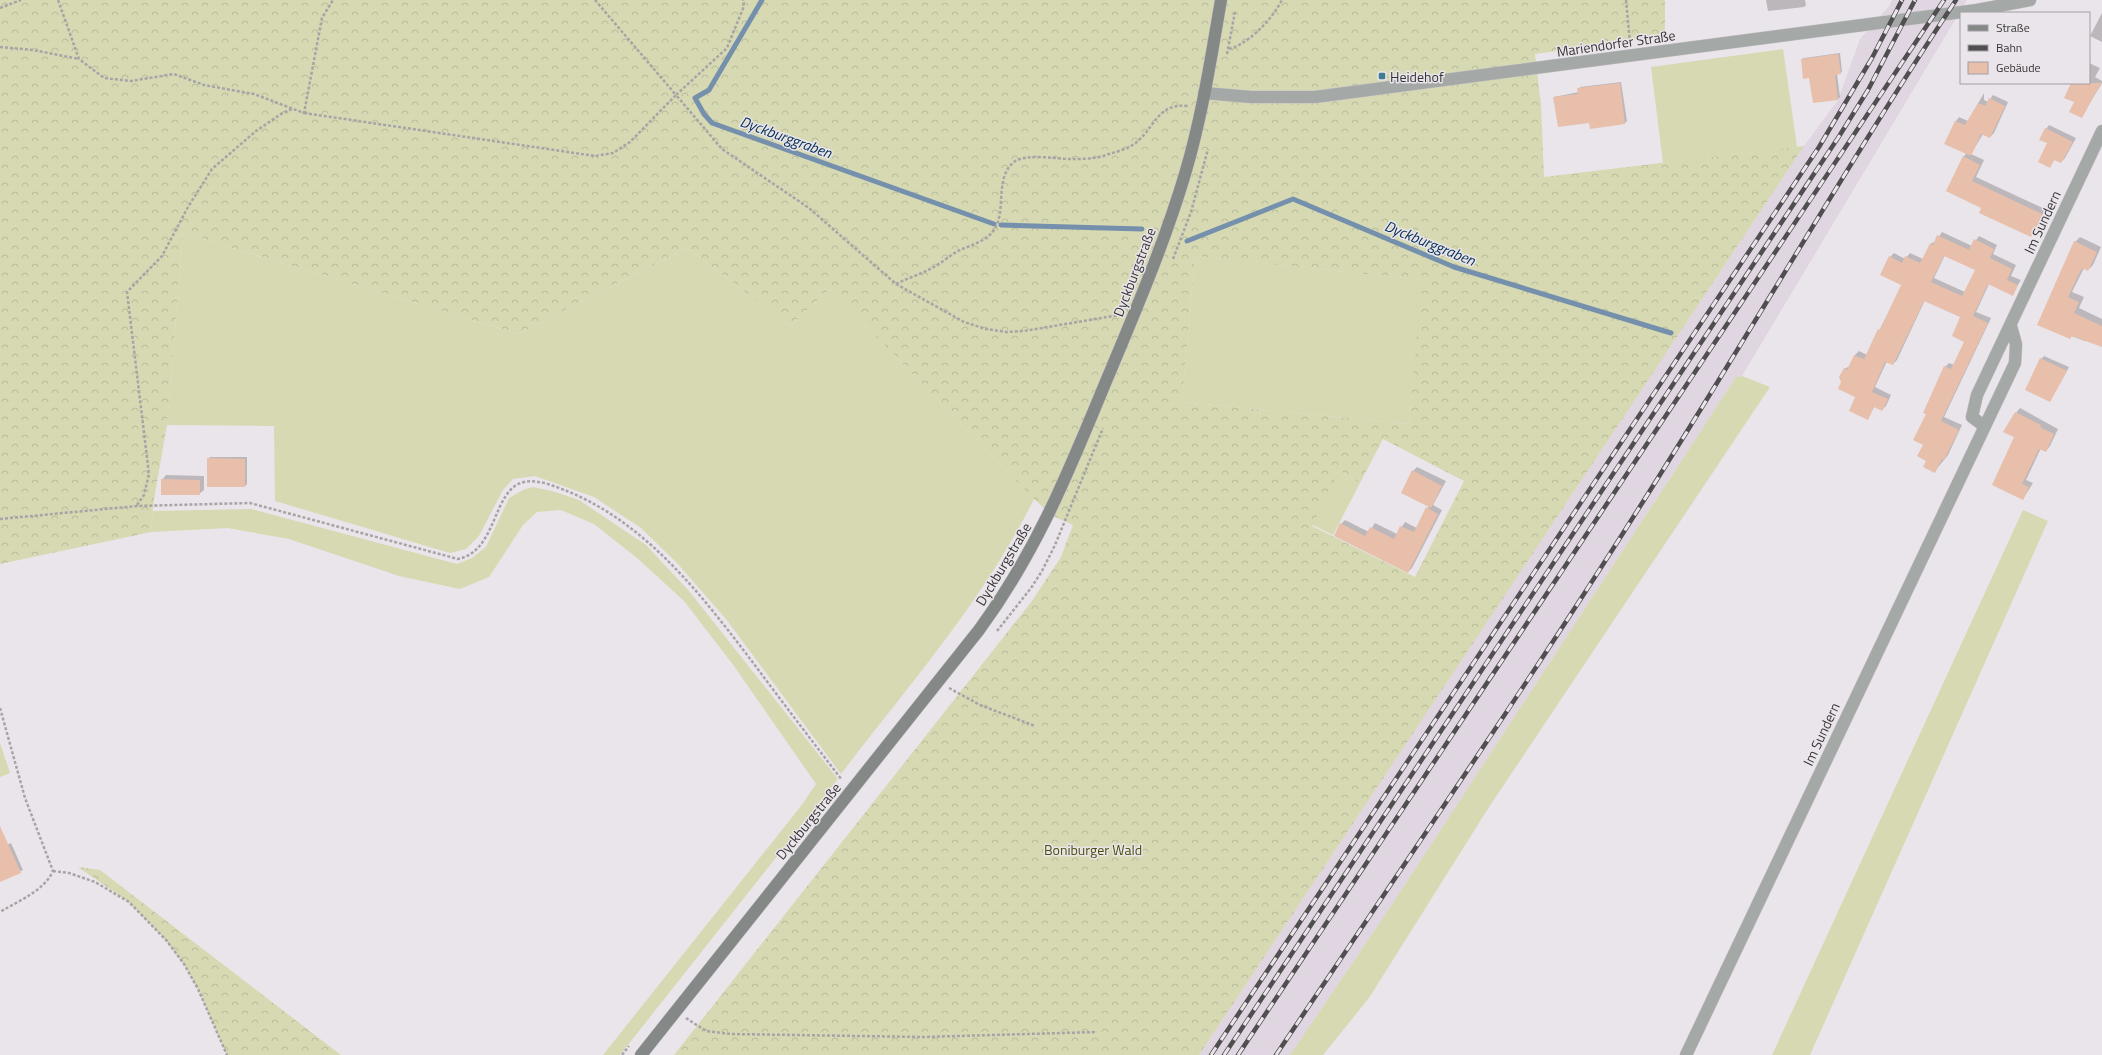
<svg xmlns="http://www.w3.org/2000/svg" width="2102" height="1055" viewBox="0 0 2102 1055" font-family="'Titillium Web',sans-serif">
<defs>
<pattern id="forest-crowns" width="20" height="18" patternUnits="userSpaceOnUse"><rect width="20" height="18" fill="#d6d9b2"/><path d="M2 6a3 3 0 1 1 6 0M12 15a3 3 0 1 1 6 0" fill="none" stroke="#b8bb9a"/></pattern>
</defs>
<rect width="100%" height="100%" fill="#eae5ea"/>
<!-- built -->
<path fill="#e0d6e1" d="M1892 0H1967L1742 376 1736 377 1389 909 1290 1055H1199L1804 146 1838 100 1860 39 1889 6Z"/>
<!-- grass -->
<path fill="#d6d9b2" d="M1783 49 1797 147 1663 163 1651 67Z
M183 233 518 334 687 248 790 326 830 289 1034 499C984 600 909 685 841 774L726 619 677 563 641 528 594 497 535 476 513 479 503 490 479 536 466 549 450 553 275 501 274 426 167 425Z
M1195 256 1423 280 1409 424 1182 402Z
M1742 376 1770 387 1489 807 1369 998 1323 1055H1290L1389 909 1736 377Z
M1337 470 1360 483 1333 535 1311 524Z
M533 487 552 491 579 500 646 545 689 591 838 779 620 1055H603L801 806 816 784 734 666 684 601 637 558 594 524 561 510 537 512 523 525 489 577 460 589 399 576 289 539 228 528 151 532 153 511 251 509 457 564 472 558 486 547 509 498 523 490Z
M2023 510 2048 521 1810 1055H1772Z
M0 743 10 773 0 777Z"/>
<!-- forest -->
<path fill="url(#forest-crowns)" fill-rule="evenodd" d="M0 0H1665V36L1535 54 1541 105 1544 177 1804 146 1199 1055H674L1032 601 1061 557 1073 525 1053 516 1034 499 830 289 790 326 687 248 518 334 183 233 167 425 154 499 151 532 0 564ZM1195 256 1422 280 1409 424 1182 402ZM1383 439 1464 481 1415 577 1312 526 1339 471 1360 483Z
M78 867 100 870 341 1055H227L198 989 184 964 166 940 129 902Z"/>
<!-- shadow -->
<path fill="#0003" fill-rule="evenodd" d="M1766 0H1805L1806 5 1804 7 1768 11Z
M2102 13V42L2090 36Z
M1840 53 1842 72 1837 74 1840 97 1838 99 1814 102 1810 77 1802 59 1804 58Z
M2089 63 2100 68 2095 77 2102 81V83L2082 116 2075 102 2072 83H2089Z
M1621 82 1627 121 1625 123 1590 122 1554 97 1579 92 1580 87Z
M1984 93V100L1988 102 1993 95 2008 102 1994 133 1990 137 1983 134 1971 154 1984 160 1976 177 2045 209 2035 231 2031 235 1983 208 1947 191 1963 157 1967 153 1946 143 1956 121 1959 117 1968 121Z
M2049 125 2076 138 2065 158 2061 162 2055 159 2050 166 2046 129Z
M1942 232 1972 246 1979 236 1997 245 1993 254 2016 265 2011 276 2021 280 2012 294 1989 284 1976 312 1991 318 1944 417 1962 425 1948 455 1935 471 1928 460 1924 444 1927 414 1945 367 1949 363 1954 365 1966 342 1962 317 1925 300 1897 360 1893 364 1887 361 1875 387 1891 395 1886 406 1882 410 1875 406 1867 418 1857 396 1842 382 1844 369 1850 366 1855 355 1859 351 1867 355 1902 285 1890 257 1894 253 1905 259 1910 253 1923 259 1930 244 1936 241ZM1945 255 1976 270 1965 292 1934 278Z
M2080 237 2101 247 2093 265 2088 270 2084 268 2072 292 2084 297 2079 308 2102 319V339H2087L2085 341 2038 324 2075 242Z
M2044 356 2069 367 2050 401 2041 359Z
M2020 408 2058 429 2050 446 2046 451 2041 448 2026 480 2033 483 2023 499 2015 436 2016 413Z
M210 457H247V484L245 486 208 459Z
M1417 467 1446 481 1433 505 1442 510 1412 568 1408 572 1341 524 1345 520 1369 532 1375 523 1397 534 1405 522 1417 528 1429 506 1413 471Z
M166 475 204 476V490L199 494 162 480Z
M11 843 23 870 0 881V848Z"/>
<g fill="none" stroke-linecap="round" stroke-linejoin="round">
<!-- stream -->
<path stroke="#7590ad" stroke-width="5" d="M762 0 709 90 695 98 704 114 712 123 994 224
M1001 225 1142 229
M1187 241 1293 199 1454 267 1671 333"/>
</g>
<!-- building -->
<path fill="#e7bfab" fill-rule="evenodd" d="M1838 54 1841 74 1835 75 1838 100 1813 103 1809 78 1803 79 1801 59Z
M1620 83 1625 124 1590 129 1589 123 1558 127 1553 97 1578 94 1577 88Z
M2071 83H2101L2082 118 2069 112 2074 102 2064 98Z
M1989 98 2005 106 1990 138 1981 134 1971 156 1944 144 1955 121 1965 125 1978 103 1985 106Z
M2045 128 2073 142 2061 163 2054 160 2050 168 2038 162 2047 143 2039 140Z
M1963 156 1980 165 1972 181 2042 214 2031 237 1979 213 1981 208 1946 191Z
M1937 235 1969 250 1974 239 1994 249 1990 258 2012 269 2007 280 2018 285 2013 296 1988 284 1973 316 1988 323 1941 421 1959 430 1944 460 1942 459 1935 473 1923 467 1926 461 1917 456 1923 445 1913 440 1926 414 1923 413 1944 366 1951 369 1964 342 1952 336 1960 317 1924 301 1893 365 1885 362 1872 392 1888 399 1882 411 1874 407 1868 420 1849 411 1855 397 1838 389 1841 382 1839 377 1844 368 1847 370 1854 355 1864 359 1878 329 1880 330 1901 285 1880 275 1889 256 1902 263 1905 256 1920 263 1930 244 1933 245ZM1944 256 1975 270 1962 296 1931 282Z
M2074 241 2097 252 2088 271 2082 268 2068 297 2079 302 2074 313 2102 326V347L2072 336 2070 339 2037 325Z
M2040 358 2067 371 2050 402 2025 390Z
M2015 412 2041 425 2040 427 2054 434 2046 452 2039 449 2022 484 2029 487 2023 500 1992 485 2014 437 2003 432Z
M207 458 245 459V487H207Z
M1412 470 1442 486 1431 508 1401 493Z
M161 479 200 480V495H161Z
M1426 507 1438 514 1408 573 1334 536 1340 523 1365 536 1370 527 1394 539 1400 526 1414 532Z
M0 826 21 873 0 882Z"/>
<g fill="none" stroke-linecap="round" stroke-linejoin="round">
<defs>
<path id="street" d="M1204 93 1251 97H1315L1977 10 2030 0
M1984 426 1972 417 1977 395 2102 131
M1686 1055 2015 363 2016 344 2011 326"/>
<path id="secondary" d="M641 1055 979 630C1036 552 1066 478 1102 391 1132 319 1163 248 1185 174 1202 117 1211 58 1221 0"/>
</defs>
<!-- street casing -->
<use href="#street" stroke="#c6c2c6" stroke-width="13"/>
<!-- secondary casing -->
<use href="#secondary" stroke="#c6c2c6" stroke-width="13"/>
<!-- path -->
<path stroke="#a7a4a7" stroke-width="2.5" stroke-dasharray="3 2" stroke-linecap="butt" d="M58 0 79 59 104 78 131 81 174 74 204 85 254 94 304 113 322 18 333 0
M595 0 676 95 727 48 744 6 743 0
M1626 0 1630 43
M0 8 21 0
M0 47 33 50 79 59
M1229 49C1250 43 1272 19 1282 0
M1227 54 1235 12
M304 113 595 156 613 153 630 142 676 95 722 149 809 208 896 284 964 322 986 329 1006 332 1024 331 1119 315
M1173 259 1191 212 1208 149
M896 284C908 278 921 274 932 268 942 263 950 255 960 250 971 245 987 241 994 230 1007 211 994 178 1014 162 1025 153 1056 159 1070 159 1083 159 1097 159 1109 154 1119 151 1131 148 1139 140 1156 124 1159 103 1188 106
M137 505 144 495 149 474 127 292 162 256 188 207 212 169 256 131 281 114 292 109
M0 519 137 506 250 503 458 559C498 551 492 489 524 482 538 479 554 486 567 491 648 524 703 597 754 664 783 703 812 741 842 780
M997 631 1031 588 1042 571 1055 545 1103 428
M949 688 980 705 1035 726
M0 708 25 798 53 871C44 891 18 901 0 912
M53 871 69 873 95 882 129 902 166 940 184 964 198 989 227 1055
M686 1018 706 1031 731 1034 923 1037 1097 1032
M622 1055 629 1046"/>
<!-- street -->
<use href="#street" stroke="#a4a8a7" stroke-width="12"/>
<!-- secondary -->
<use href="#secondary" stroke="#848988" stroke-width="12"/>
<defs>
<path id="rail" d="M1211 1055 1819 147 1872 58 1902 0
M1224 1055 1838 138 1868 90 1915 0
M1238 1055 1944 0
M1276 1055C1398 873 1522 693 1639 508 1746 340 1846 166 1956 0"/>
</defs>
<!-- rail casing -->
<use href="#rail" stroke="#504e50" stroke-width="4.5"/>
<!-- rail -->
<use href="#rail" stroke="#eae5ea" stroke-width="3" stroke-dasharray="9" stroke-linecap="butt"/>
</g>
<!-- markers -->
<rect fill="#3e7c91" stroke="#eae5ea" stroke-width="1.5" x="1378" y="72" width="8" height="8" rx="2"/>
<g text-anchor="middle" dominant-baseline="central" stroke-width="3" stroke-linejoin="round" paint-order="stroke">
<!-- street labels -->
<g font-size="14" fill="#363436" stroke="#eae5ea">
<text transform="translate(1616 43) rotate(-8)">Mariendorfer Straße</text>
<text transform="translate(2042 222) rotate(-65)">Im Sundern</text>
<text transform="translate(1134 272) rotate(-69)">Dyckburgstraße</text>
<text transform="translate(1003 564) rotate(-59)">Dyckburgstraße</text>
<text transform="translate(1821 734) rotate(-65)">Im Sundern</text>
<text transform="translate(808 821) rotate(-51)">Dyckburgstraße</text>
</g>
<!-- poi labels -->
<g font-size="14" fill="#363436" stroke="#eae5ea" text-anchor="start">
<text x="1390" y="76">Heidehof</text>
</g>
<!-- park labels -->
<g font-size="14" fill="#4d4f0d" stroke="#eae5ea">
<text x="1093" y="849">Boniburger Wald</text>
</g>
<!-- water labels -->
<g font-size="15" font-style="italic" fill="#022e55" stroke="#eae5ea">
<text transform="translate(786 137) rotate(20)">Dyckburggraben</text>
<text transform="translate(1430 243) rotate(22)">Dyckburggraben</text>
</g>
</g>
<!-- legend -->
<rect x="1960" y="12" width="130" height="72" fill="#eae5ea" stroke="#a29ea2"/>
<rect x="1968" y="25" width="20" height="6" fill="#848988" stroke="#a29ea2"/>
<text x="1996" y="32" font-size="12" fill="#363436">Straße</text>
<rect x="1968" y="45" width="20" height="6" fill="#504e50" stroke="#a29ea2"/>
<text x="1996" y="52" font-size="12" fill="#363436">Bahn</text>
<rect x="1968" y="62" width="20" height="12" fill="#e7bfab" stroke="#a29ea2"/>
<text x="1996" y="72" font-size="12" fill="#363436">Gebäude</text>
</svg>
